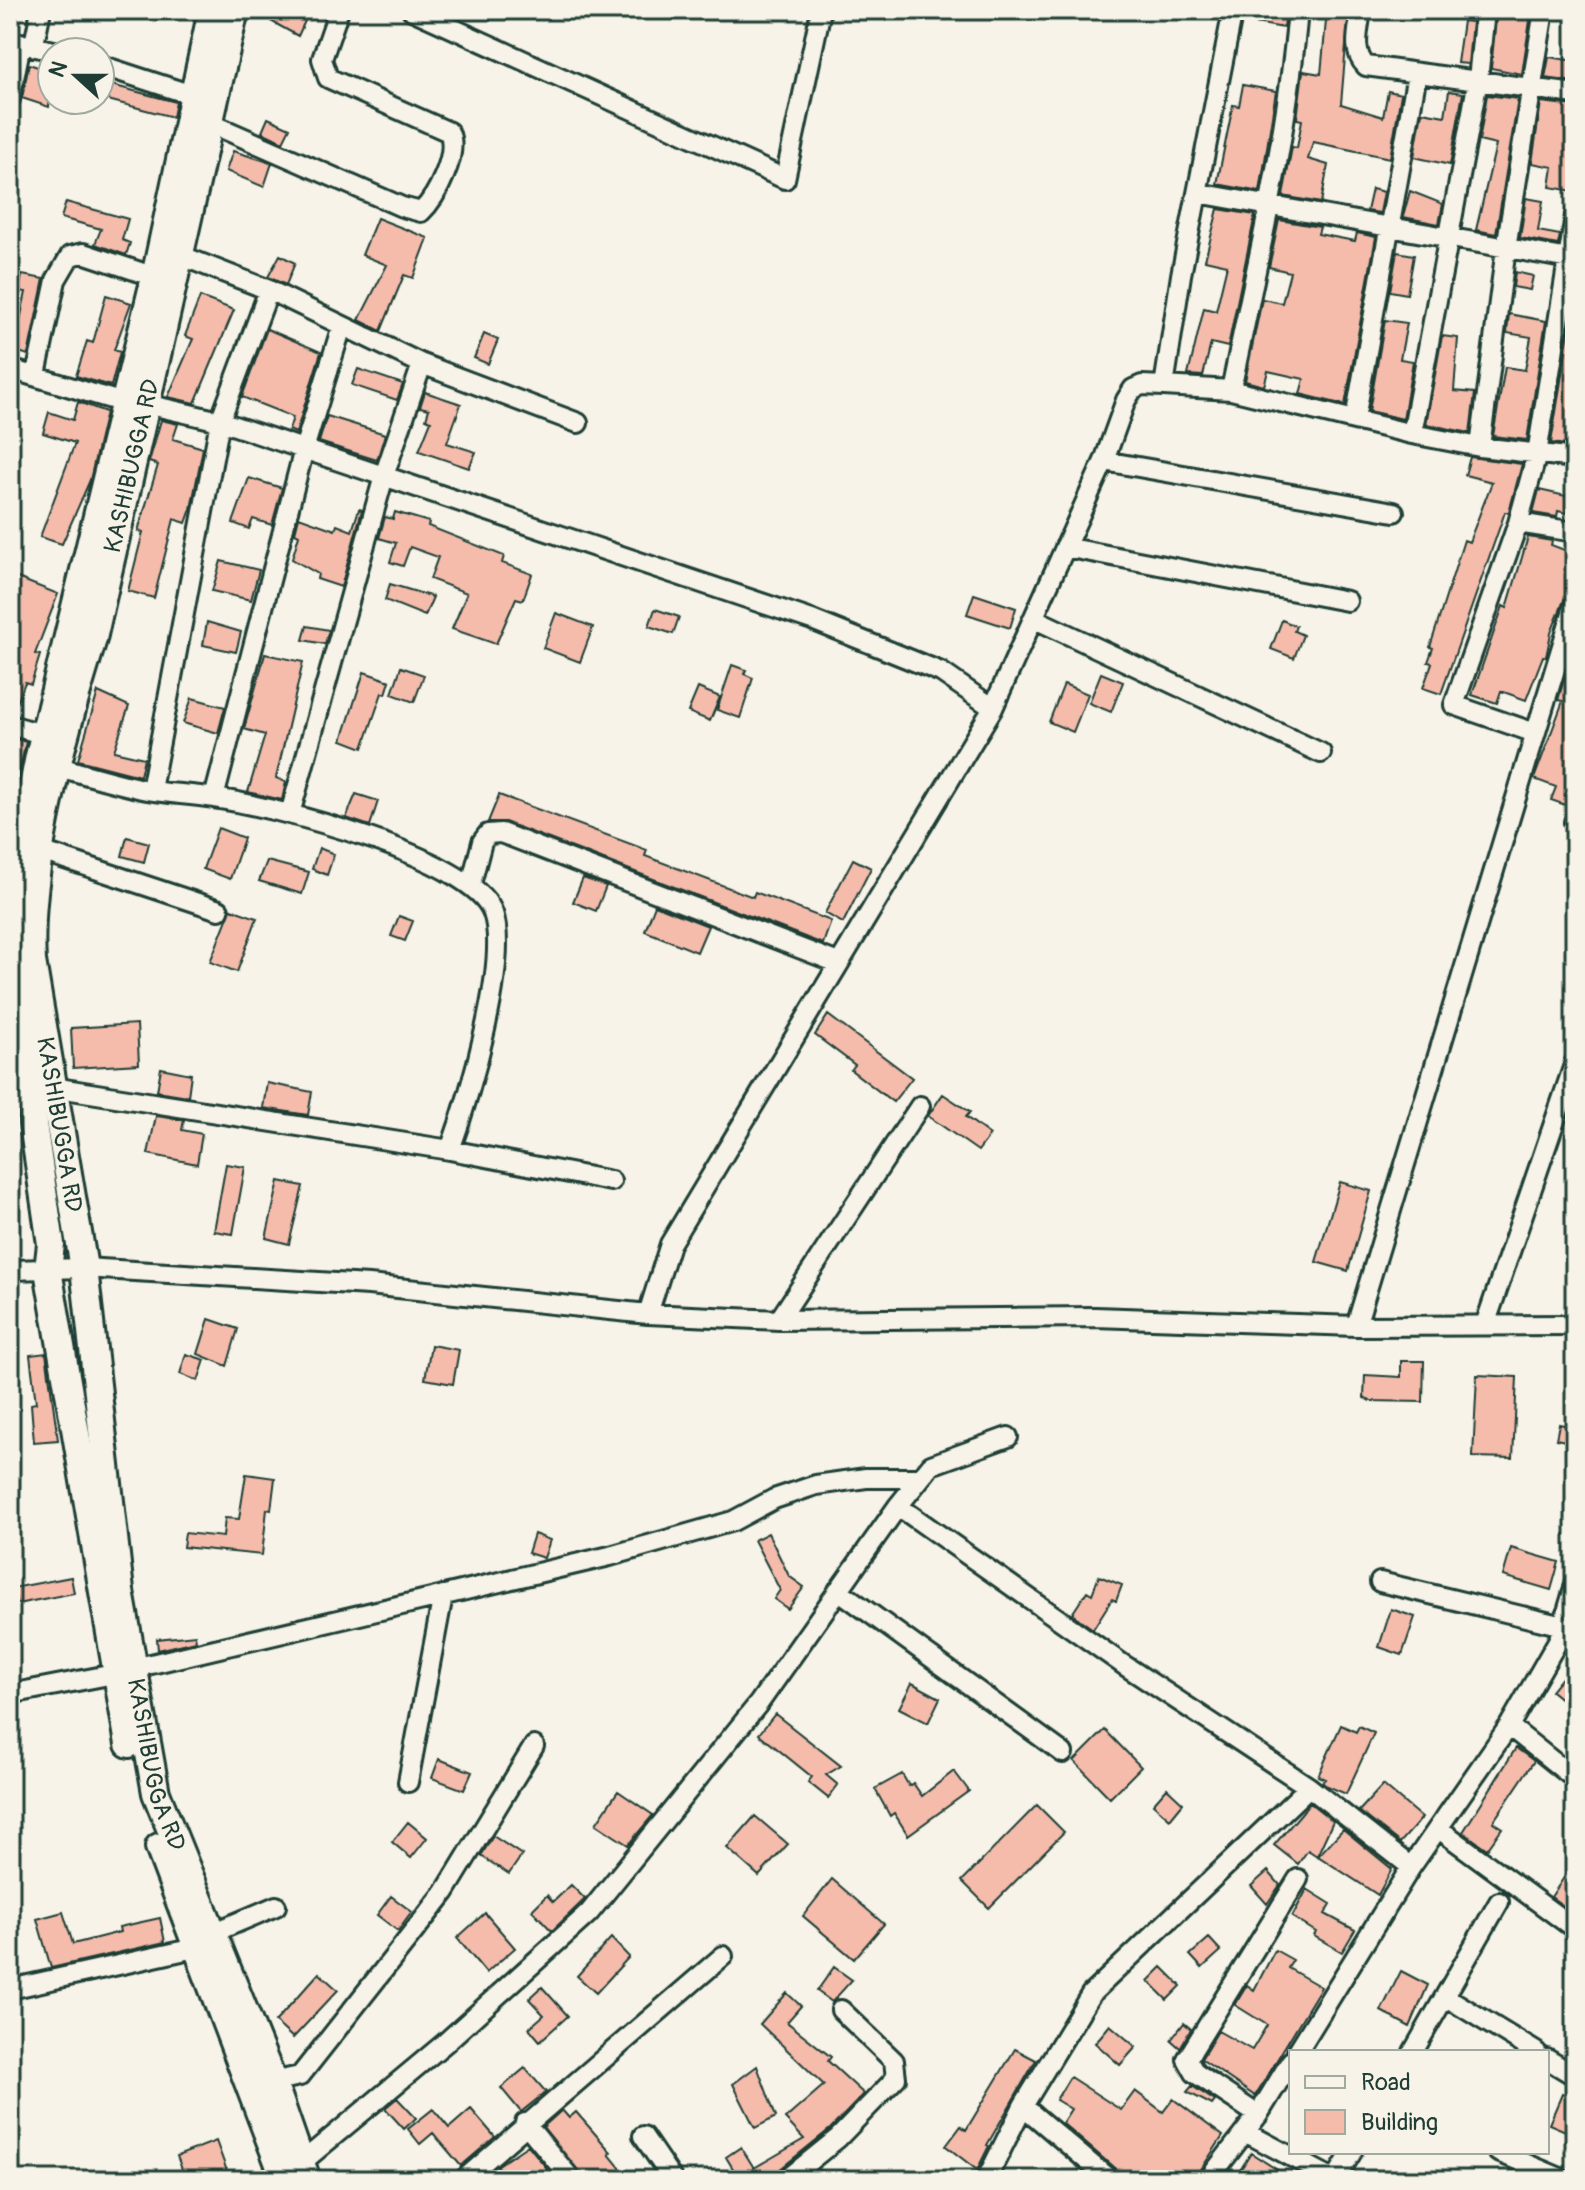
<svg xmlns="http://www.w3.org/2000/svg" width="1585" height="2190" viewBox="0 0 1585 2190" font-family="Pangolin,sans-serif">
<rect width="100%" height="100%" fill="#f7f3e8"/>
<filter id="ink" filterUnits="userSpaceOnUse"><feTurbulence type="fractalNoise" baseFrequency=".0125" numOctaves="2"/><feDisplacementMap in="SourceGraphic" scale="16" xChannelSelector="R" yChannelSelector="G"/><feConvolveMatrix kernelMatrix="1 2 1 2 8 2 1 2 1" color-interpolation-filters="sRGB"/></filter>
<g filter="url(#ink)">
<!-- building -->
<path fill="#f5bcac" stroke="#1f3d34" stroke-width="2" d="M251 10H284L305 21 298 36Z
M1245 10H1286L1284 28 1243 21Z
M1327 10H1349L1341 104 1383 117 1388 91 1401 94 1390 158 1313 142 1308 159 1328 165 1321 203 1283 196 1292 147 1297 148 1302 120 1297 119 1303 71 1321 74Z
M1497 10 1531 14 1522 74 1491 68Z
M1463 21 1472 22 1468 64 1457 63Z
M1549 57 1575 61V82L1545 78Z
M29 64 52 72 49 107 22 98Z
M100 82 176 102 173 117 100 98Z
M1243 85 1276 91 1260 192 1217 184 1233 105 1239 106Z
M1449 91 1463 93 1450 165 1414 157 1422 112 1445 116Z
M1487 95 1518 99 1496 234 1476 230 1496 145 1479 141Z
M1541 102 1575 106 1573 191 1550 187 1553 167 1532 163Z
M268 118 290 128 283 142 262 132Z
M233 151 272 163 264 187 226 171Z
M1372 189 1384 192 1380 213 1367 211Z
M1410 191 1443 204 1439 224 1403 217Z
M1526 198 1543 201 1538 231 1560 235 1558 245 1520 238Z
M66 202 128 219 122 240 130 243 126 255 95 244 101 229 61 218Z
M1218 209 1255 215 1228 347 1211 343 1203 376 1188 375 1204 308 1216 311 1227 265 1205 260Z
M377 218 428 238 413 278 404 275 381 331 359 320 387 265 362 255Z
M1279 220 1320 227 1318 234 1355 241 1357 233 1376 237 1345 405 1300 394 1304 379 1268 371 1264 386 1245 381 1262 299 1282 303 1290 272 1269 267Z
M1397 252 1414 255 1407 294 1390 291Z
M280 255 295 263 286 285 268 277Z
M1515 272 1533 276 1530 290 1513 287Z
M22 275 44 279 28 355 10 349V327L18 330 26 292 19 291Z
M106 295 131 303 114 350 120 352 111 386 76 376 87 341 93 343Z
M200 297 234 310 195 403 168 397 193 339 185 336Z
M1509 314 1546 321 1527 440 1493 436 1505 367 1525 370 1531 337 1507 333Z
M1385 320 1407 323 1400 359 1413 361 1403 419 1369 411Z
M1570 325 1575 326V446L1551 443Z
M267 329 321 352 296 433 289 430 293 417 242 397Z
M484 334 498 340 488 364 474 358Z
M1442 336 1458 338 1454 391 1475 393 1470 433 1426 424Z
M358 369 403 384 397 400 352 385Z
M425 392 461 404 447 443 476 452 469 468 419 451 431 421 426 419 429 409 420 407Z
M78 402 106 412 90 480 62 544 40 537 75 443 43 433 49 412 73 420Z
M327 416 385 434 377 460 319 442Z
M161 420 178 424 173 439 203 448 191 509 186 523 174 519 154 598 128 591 143 532 138 531 158 465 149 462Z
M1470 457 1522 464 1509 512H1505L1441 694 1423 688 1432 663 1428 662 1433 648 1430 647 1464 540 1469 542 1492 482 1465 475Z
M249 478 282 488 272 525 253 519 249 529 233 523Z
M1539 490 1575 498V515L1558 511 1557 517 1533 513Z
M359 509 362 510 341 587 317 579 318 574 292 559 299 535 295 533 299 517 335 530 337 525 352 531Z
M395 512 429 522 428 526 504 556 502 563 532 574 523 600 516 598 496 644 452 629 467 593 430 579 438 557 410 547 403 566 390 562 396 543 379 538 385 517 393 519Z
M1528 537 1552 541 1551 545 1575 554V572L1551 633 1546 657 1543 656 1526 700 1501 691 1497 703 1472 695 1503 606 1507 608Z
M221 561 259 570 251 600 212 591Z
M10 575 58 594 35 654 40 655 31 684 25 682 13 714 10 713Z
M390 584 433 597 425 616 385 600Z
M974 594 1016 608 1010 628 967 614Z
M655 609 679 617 673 634 649 626Z
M556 613 593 627 580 662 543 648Z
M1282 620 1296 626 1294 631 1303 635 1294 658 1271 649Z
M207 622 241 632 236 652 203 645Z
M307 626 329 630 325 644 303 640Z
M1575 644V798L1571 807 1551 800 1556 787 1534 779 1563 701 1558 700Z
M265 654 303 662 276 778 286 782 282 800 248 792 265 735 244 729Z
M732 665 746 670 744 674 753 678 740 718 717 710Z
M401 667 424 675 414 702 392 694Z
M364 672 390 681 386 694 382 693 363 748 342 740Z
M1101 673 1123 682 1111 712 1089 703Z
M1064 684 1088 694 1073 732 1049 722Z
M698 688 720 697 710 721 688 712Z
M98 692 129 706 114 751 144 758 140 776 78 760Z
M192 698 225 707 218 733 183 723Z
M13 738 26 742 13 797 10 747Z
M356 794 378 801 370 826 346 818Z
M499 795 647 850 645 856 753 897 755 892 831 921 823 944 505 822H488Z
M218 828 244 838 230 879 203 869Z
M127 837 149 843 144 862 122 856Z
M319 848 334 854 327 875 312 869Z
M853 859 871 868 843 923 825 913Z
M267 861 309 872 302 894 259 881Z
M583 878 606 886 596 911 573 902Z
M655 905 708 926 697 952 645 931Z
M231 909 257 918 237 972 210 962Z
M399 916 413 921 405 941 391 936Z
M828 1015 912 1078 893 1102 851 1070 855 1065 815 1035Z
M137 1024 139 1064 73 1068 71 1028Z
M161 1068 191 1074 188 1096 157 1091Z
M267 1083 312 1092 308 1115 263 1108Z
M943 1094 970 1112 966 1117 990 1135 978 1151 928 1116Z
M156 1116 184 1120 182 1130 202 1134 197 1164 148 1154Z
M226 1164 245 1167 233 1234 214 1231Z
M279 1181 303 1186 289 1244 266 1238Z
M1340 1182 1371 1191 1348 1271 1316 1262Z
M209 1319 238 1329 227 1366 198 1354Z
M431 1345 459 1350 453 1384 425 1379Z
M46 1353 58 1440 34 1442 31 1404 36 1403 30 1355Z
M186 1354 205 1360 198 1381 180 1374Z
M1401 1361H1424L1423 1402 1370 1401 1364 1398 1365 1375 1401 1377Z
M1477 1375 1517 1377 1513 1458 1473 1457Z
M1559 1424 1575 1427V1443L1556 1439Z
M246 1474 275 1478 271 1510 267 1509 262 1555 183 1547 185 1533 223 1537 225 1518 239 1519Z
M768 1533 789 1576 804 1587 788 1609 774 1599 780 1590 754 1540Z
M534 1534 550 1540 544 1558 528 1553Z
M1511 1548 1559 1562 1551 1590 1503 1576Z
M1099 1576 1122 1585 1116 1601 1112 1599 1093 1629 1072 1614 1087 1591 1092 1594Z
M71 1577 74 1593 17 1604 13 1588Z
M1391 1609 1415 1617 1402 1655 1379 1647Z
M195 1635 196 1641 158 1650 157 1639Z
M1564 1675 1575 1683V1694L1567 1704 1551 1691Z
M912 1683 940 1698 928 1723 899 1708Z
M775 1714 841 1766 826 1775 838 1785 828 1798 808 1782 812 1777 759 1734Z
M1341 1725 1356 1732 1359 1726 1374 1733 1346 1794 1325 1785 1322 1782 1325 1779 1318 1776Z
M1105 1730 1141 1767 1110 1798 1074 1761Z
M1516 1748 1534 1761 1493 1822 1502 1828 1487 1849 1463 1832Z
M439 1759 472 1772 464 1790 432 1778Z
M954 1771 969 1791 908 1835 894 1813 890 1816 875 1789 902 1774 909 1786 913 1783 922 1796Z
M1383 1785 1422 1818 1400 1843 1359 1811Z
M1167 1788 1183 1803 1170 1819 1153 1804Z
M618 1791 653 1815 628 1845 596 1824Z
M1310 1803 1333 1821 1317 1856 1308 1850 1298 1864 1274 1845Z
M1037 1805 1064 1832 989 1908 962 1881Z
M755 1816 788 1844 759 1876 727 1848Z
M408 1822 427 1838 411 1858 392 1842Z
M1343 1829 1392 1869 1378 1895 1318 1856Z
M493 1836 522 1855 509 1874 481 1856Z
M1575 1861V1914L1551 1897Z
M1268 1871 1280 1885 1267 1904 1251 1886Z
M832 1879 884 1924 854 1959 803 1916Z
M571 1885 585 1899 552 1931 532 1910 547 1895 553 1902Z
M1307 1889 1331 1904 1325 1914 1355 1930 1342 1952 1314 1936 1316 1932 1292 1917Z
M391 1896 412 1912 398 1931 377 1915Z
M63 1912 73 1944 120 1932 119 1927 160 1918 165 1942 51 1968 37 1919Z
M485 1913 515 1948 486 1973 457 1938Z
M611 1938 629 1957 596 1993 577 1976Z
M1209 1938 1221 1951 1202 1968 1190 1955Z
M1275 1950 1293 1960 1288 1968 1321 1987 1255 2096 1201 2059 1218 2031 1252 2050 1267 2025 1235 2005 1247 1985 1254 1990Z
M834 1967 852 1980 832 2002 817 1991Z
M1162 1967 1181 1986 1167 2000 1148 1981Z
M1401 1971 1428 1985 1410 2027 1381 2011Z
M319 1973 338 1990 293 2038 275 2022Z
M542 1987 568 2016 540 2041 529 2028 544 2015 529 1999Z
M787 1993 801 2006 787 2022 831 2057 828 2061 864 2094 830 2129 778 2171 774 2180H732L738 2177 726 2157 741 2147 754 2168 804 2139 785 2119 824 2085 760 2024Z
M1184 2023 1191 2029 1180 2048 1171 2040Z
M1110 2025 1136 2047 1120 2065 1095 2043Z
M1015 2049 1036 2060 987 2145 989 2146 977 2170 946 2146 961 2126 966 2130Z
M757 2066 776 2117 755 2128 733 2084Z
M525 2068 546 2092 521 2112 501 2088Z
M1070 2077 1121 2110 1135 2091 1163 2112 1173 2099 1223 2136 1194 2180H1122L1118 2171 1062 2123 1071 2109 1056 2100Z
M1192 2086 1215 2101 1212 2105 1187 2092Z
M1562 2094 1575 2099V2135L1549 2124Z
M397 2098 416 2118 404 2129 385 2108Z
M433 2109 449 2128 471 2109 495 2137 461 2166 433 2133 420 2144 408 2129Z
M562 2110 569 2118 576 2112 611 2152 609 2154 621 2169 609 2180H584L543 2127Z
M216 2141 227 2171 204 2180H186L177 2156Z
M528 2145 556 2180H510L497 2166Z
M1251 2153 1293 2180H1234Z
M819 2169 827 2180H805Z"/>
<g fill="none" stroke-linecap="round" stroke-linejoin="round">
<defs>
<path id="street" d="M412 10 785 179 821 10
M1233 10 1181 275 1164 386 1231 390 1412 434 1480 447 1575 458
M1361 10C1359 29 1351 51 1366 66L1575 94
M10 41 58 52
M34 44 41 10
M100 65 192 95
M10 99 21 43
M210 123 402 207 421 212C437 197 459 153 449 132L328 78 322 59 339 10
M1198 193 1575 260
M182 256 269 290 422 364 578 423
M10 369 124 403
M36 375 56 280 70 256 83 253 155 277
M1231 390C1257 264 1287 138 1298 10
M146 404 220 421 812 620 941 672 993 708
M1355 419 1417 74
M1412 434 1478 80 1485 10
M1480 447 1506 248 1544 10
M1104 461 1394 512
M1518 523 1575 532
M1065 547 1347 601
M1035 619 1321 753
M10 725 46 735
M1535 733 1454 705 1518 523 1537 454 1575 216
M59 767C88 775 118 784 147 790 169 794 191 794 214 798 271 806 474 857 493 913 510 962 468 1100 450 1150
M151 790 220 421 269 290
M214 798 304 449 342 326
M290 814 384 476 422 364
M1574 822 1575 820
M41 851 219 910
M471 884 482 842 488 834 501 833 838 963
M46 1086 450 1150 611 1181
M10 1270 84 1268 369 1285 648 1314 779 1320 1095 1317 1356 1326 1575 1325
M648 1314 670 1244 993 708 1104 461 1126 400 1133 389 1142 385 1164 386
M779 1320 920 1106
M1485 1325 1575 1062
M1356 1326 1575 603
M898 1506 1124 1665 1309 1787 1411 1867
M1380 1582 1563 1626
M838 1590 1063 1753
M134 1668 610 1556 733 1521 774 1499 816 1485 866 1478H919
M10 1694 114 1674
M1509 1726 1575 1779
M408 1782 443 1595
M1439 1829 1575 1929
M210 1934 276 1906
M10 1989 195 1948
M1446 1997 1536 2052
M1297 2052 1411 1867 1509 1726 1559 1639 1575 1585
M1413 2052 1499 1902
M1547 2059 1575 2076
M262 2084 300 2076 445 1892 534 1746
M1023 2106 1110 2180
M1258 2115 1195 2073 1187 2059 1298 1879
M525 2123 572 2180
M1245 2132 1335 2180
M643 2136 673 2180
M1498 2152 1565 2180
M295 2168 445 2043 589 1913 759 1703 898 1506 931 1465 1008 1437
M463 2180 723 1956
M786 2180 838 2138 896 2078 894 2061 841 2010
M986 2180 1023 2106 1091 1994 1309 1787
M1208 2180 1258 2115 1291 2061
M1335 2180 1352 2152"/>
<g id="secondary">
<path id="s1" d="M235 10 93 639C64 732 26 865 32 961L84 1268 120 1591 156 1793 273 2082 307 2180"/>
<path d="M129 1744 48 1270 51 1244 33 1124 31 1083 14 950 13 888 39 756 155 277 212 10"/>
<path d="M159 1847 285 2180"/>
</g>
</defs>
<!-- street casing -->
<use href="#street" stroke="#1f3d34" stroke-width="24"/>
<!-- secondary casing -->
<use href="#secondary" stroke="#1f3d34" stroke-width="32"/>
<!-- street -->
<use href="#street" stroke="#f7f3e8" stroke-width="18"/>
<!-- secondary -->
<use href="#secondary" stroke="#f7f3e8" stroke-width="26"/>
</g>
</g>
<g text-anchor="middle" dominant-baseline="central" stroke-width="8" stroke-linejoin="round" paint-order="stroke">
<!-- street labels -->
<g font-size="24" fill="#1f3d34" stroke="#f7f3e8">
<text transform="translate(132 466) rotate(-77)">KASHIBUGGA RD</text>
<text stroke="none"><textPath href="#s1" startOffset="1140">KASHIBUGGA RD</textPath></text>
<text stroke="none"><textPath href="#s1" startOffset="1788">KASHIBUGGA RD</textPath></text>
</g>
</g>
<!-- margin -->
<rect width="1585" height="2190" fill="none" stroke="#f7f3e8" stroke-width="40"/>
<rect x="20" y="20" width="1545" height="2150" fill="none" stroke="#1f3d34" stroke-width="3" filter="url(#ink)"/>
<!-- legend -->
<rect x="1289" y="2050" width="260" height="104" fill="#f7f3e8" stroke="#a1aaa0" stroke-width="2"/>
<rect x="1305" y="2076" width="40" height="12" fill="#f7f3e8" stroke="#a1aaa0" stroke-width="2"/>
<text x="1361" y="2090" font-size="24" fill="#1f3d34">Road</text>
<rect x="1305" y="2110" width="40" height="24" fill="#f5bcac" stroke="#a1aaa0" stroke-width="2"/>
<text x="1361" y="2130" font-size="24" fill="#1f3d34">Building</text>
<!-- north arrow -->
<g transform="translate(76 76) rotate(291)"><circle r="38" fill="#f7f3e8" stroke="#a1aaa0" stroke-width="2"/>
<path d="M0-6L14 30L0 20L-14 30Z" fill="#1f3d34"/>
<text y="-12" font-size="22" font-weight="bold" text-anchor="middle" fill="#1f3d34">N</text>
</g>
</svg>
